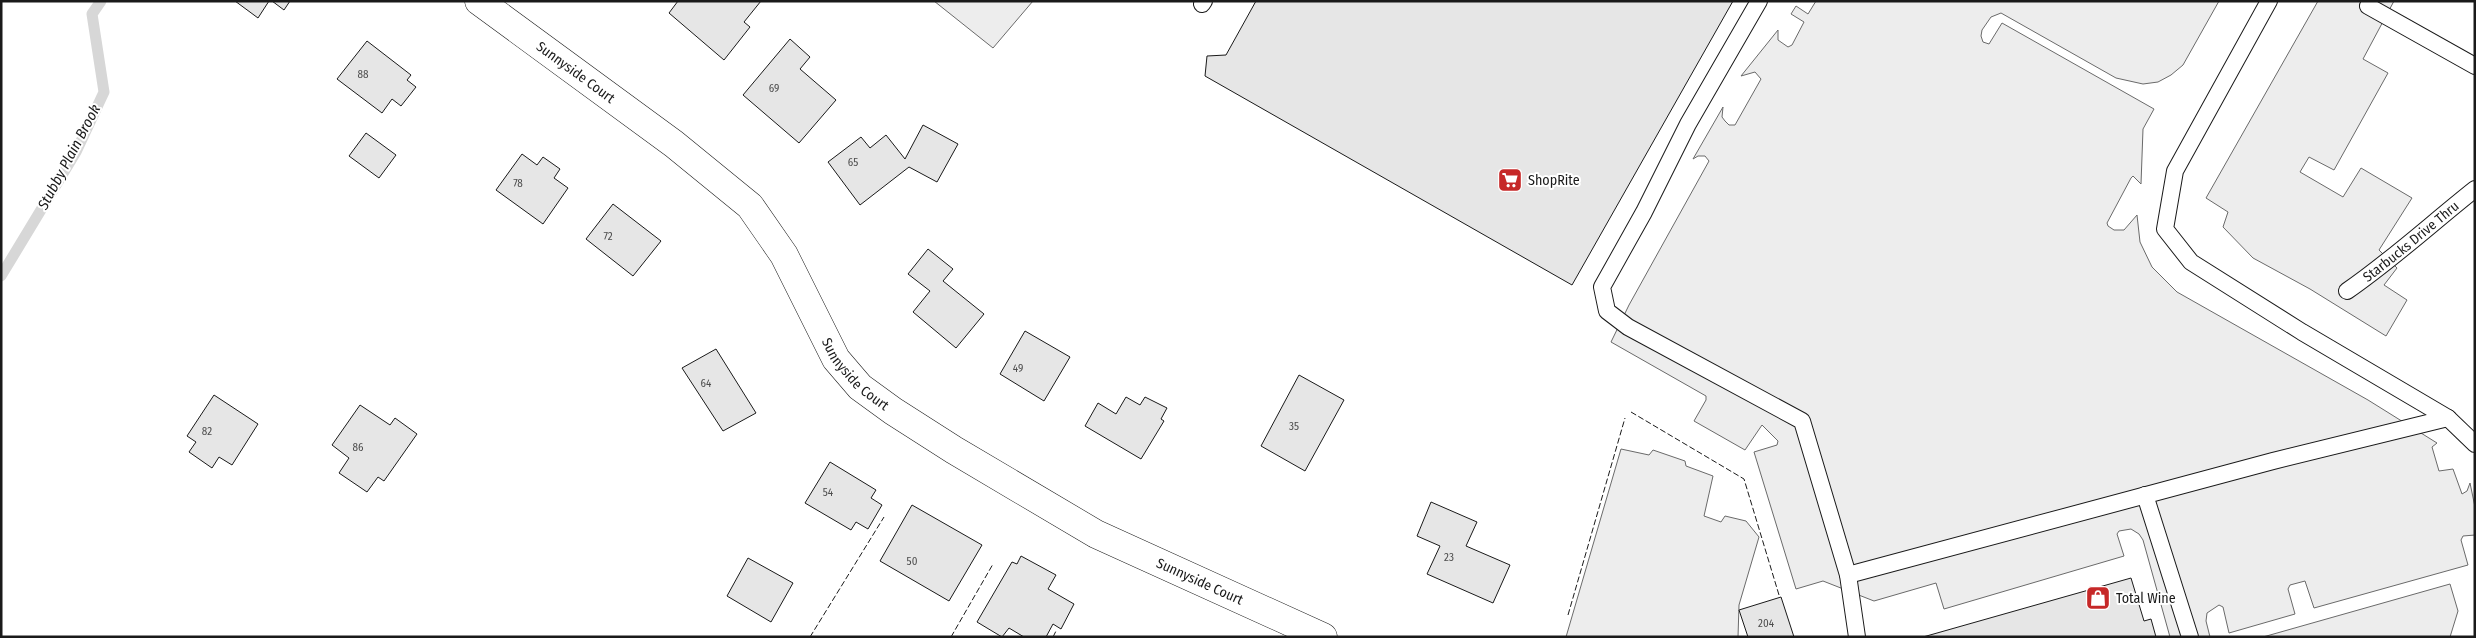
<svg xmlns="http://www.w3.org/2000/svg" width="2476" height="638" viewBox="0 0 2476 638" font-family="'Fira Sans Condensed',sans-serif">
<rect width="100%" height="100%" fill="#fff"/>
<!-- built -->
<path fill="#ededed" stroke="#6a6a6a" d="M934 1H1033L993 48Z
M1816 1H2219L2183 65 2171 75 2158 82 2143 84 2116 78 2001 13 1991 17 1982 30 1981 36 1983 42 1989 44 2002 23 2154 109 2143 129 2141 184 2133 176 2131 178 2107 223 2108 226 2114 230H2124L2137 215 2140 242 2152 267 2177 292 2368 400 2437 443 2432 447 2439 471 2453 469 2462 494 2467 491 2470 483 2475 507V535L2463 536 2461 540 2468 565 2314 608 2305 581 2290 585 2288 589 2295 614 2229 633 2223 607 2219 605 2207 613 2206 621 2210 637H2170L2143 540 2139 534 2131 529 2119 531 2117 534 2124 556 1944 609 1936 583 1874 601 1823 581 1796 589 1754 452 1777 445 1778 441 1762 425 1745 450 1694 421 1706 400V396L1611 342 1629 305 1709 161 1705 156H1698L1693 159 1723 107 1722 117 1725 121 1729 125H1735L1761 79 1755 72 1741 76 1778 30V40L1788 47 1792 45 1804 22 1791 14 1796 6 1808 14Z
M2318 1H2394L2363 59 2388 73 2334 170 2309 157 2300 172 2343 197 2361 168 2412 198 2379 250 2397 268 2384 285 2407 300 2386 336 2310 289 2253 258 2223 227 2228 212 2206 198Z
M1621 449 1649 455 1653 450 1685 461 1686 466 1713 476 1704 516 1721 522 1725 516 1746 521 1759 537 1739 605 1738 637H1566Z
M2450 584 2458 611 2450 637H2263Z"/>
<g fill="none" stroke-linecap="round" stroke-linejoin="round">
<!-- stream -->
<path stroke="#d7d7d7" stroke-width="11" d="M1 276 76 152 104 92 92 14 101 1"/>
</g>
<!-- building -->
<path fill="#e6e6e6" stroke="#1a1a1a" d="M235 1H269L258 18Z
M272 1H290L284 10Z
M678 1H761L744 22 750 27 724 60 669 13Z
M1256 1H1733L1572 285 1205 76 1207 56 1226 55Z
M790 39 810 57 800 69 836 100 799 143 743 95Z
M367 41 411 75 407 80 416 87 401 106 392 99 382 113 337 79Z
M923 125 958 144 937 182 909 167 860 205 828 162 861 137 870 148 886 135 905 159Z
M366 133 396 155 379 178 349 156Z
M522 154 537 165 543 157 560 169 554 178 568 188 543 224 496 190Z
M613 204 661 241 633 276 586 239Z
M928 249 953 269 943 281 984 314 956 348 913 312 930 291 908 274Z
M1025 331 1070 357 1044 401 1000 374Z
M716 349 756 413 723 431 682 368Z
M1299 375 1344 400 1305 471 1261 446Z
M214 395 258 424 232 465 219 457 212 468 189 452 196 442 187 436Z
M1126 397 1140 405 1145 397 1167 408 1161 419 1164 421 1141 459 1085 426 1098 403 1116 414Z
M360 405 390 425 395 418 417 434 384 481 378 477 367 492 339 473 349 458 332 445Z
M830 462 876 490 871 498 882 505 868 529 856 522 851 530 805 503Z
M1431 502 1477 522 1466 546 1510 565 1493 603 1427 574 1440 546 1417 536Z
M912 505 982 545 949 601 880 561Z
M1021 556 1056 575 1048 589 1074 604 1061 629 1053 624 1046 637H1024L1009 628 1002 637 977 622 1012 562 1017 564Z
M748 558 793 583 771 622 727 596Z
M2131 578 2144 621 2151 619 2156 637H1923Z
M1781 597 1794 637H1748L1739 610Z"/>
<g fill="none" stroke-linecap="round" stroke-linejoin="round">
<defs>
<g id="service">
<path d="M1759 1 1688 124 1644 212 1602 287 1607 311 1628 327 1802 421 1848 575 1857 637"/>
<path d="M2269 1 2175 171 2165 229 2191 262 2302 332 2448 418 2475 444"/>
<path d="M1202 4 1204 1"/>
<path d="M2368 6 2475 66"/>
<path id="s1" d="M2347 291C2392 260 2432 223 2475 189"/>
<path d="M2145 495 2190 637"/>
<path d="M1848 575 2273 461 2448 418"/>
</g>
<g id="minor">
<path id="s2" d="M479 1 674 144 750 206 784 255 836 359 860 387 893 411 954 450 1096 534 1323 637"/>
</g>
</defs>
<!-- service casing -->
<use href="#service" stroke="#1a1a1a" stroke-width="18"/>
<!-- minor casing -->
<use href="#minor" stroke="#1a1a1a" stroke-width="29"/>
<!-- service -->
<use href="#service" stroke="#fff" stroke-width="16"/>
<!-- minor -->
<use href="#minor" stroke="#fff" stroke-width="28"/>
<!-- fence -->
<path stroke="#1a1a1a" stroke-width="1" stroke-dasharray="6 2.5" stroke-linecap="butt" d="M1631 412 1744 479 1779 595
M1568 615 1625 418
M810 637 884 517
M951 637 993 564
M1053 637 1056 631"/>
</g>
<!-- icons -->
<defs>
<symbol id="supermarket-square" viewBox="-11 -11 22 22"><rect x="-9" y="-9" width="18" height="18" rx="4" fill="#c62828" stroke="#fff"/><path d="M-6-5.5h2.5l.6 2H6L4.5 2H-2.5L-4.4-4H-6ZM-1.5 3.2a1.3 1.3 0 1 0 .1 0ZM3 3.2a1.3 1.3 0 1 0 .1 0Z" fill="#fff"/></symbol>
<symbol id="shop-square" viewBox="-11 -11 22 22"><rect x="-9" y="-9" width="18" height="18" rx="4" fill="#c62828" stroke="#fff"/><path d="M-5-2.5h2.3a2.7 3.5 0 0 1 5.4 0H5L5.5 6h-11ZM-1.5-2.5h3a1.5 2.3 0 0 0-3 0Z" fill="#fff"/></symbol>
</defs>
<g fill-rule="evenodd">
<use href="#supermarket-square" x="1496" y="166" width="28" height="28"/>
<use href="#shop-square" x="2084" y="584" width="28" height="28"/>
</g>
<g text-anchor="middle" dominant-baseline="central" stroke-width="4" stroke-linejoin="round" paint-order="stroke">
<!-- number labels -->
<g font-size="11" fill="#4d4d4d">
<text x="363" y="74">88</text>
<text x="774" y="88">69</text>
<text x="853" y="162">65</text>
<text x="518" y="183">78</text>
<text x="608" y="236">72</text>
<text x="1018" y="368">49</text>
<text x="706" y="383">64</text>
<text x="1294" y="426">35</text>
<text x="207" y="431">82</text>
<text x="358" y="447">86</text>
<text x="828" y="492">54</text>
<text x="1449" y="557">23</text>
<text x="912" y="561">50</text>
<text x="1766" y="623">204</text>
</g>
<!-- street labels -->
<g font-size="14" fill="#1a1a1a" stroke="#fff">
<text stroke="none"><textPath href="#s2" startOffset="120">Sunnyside Court</textPath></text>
<text stroke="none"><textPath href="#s1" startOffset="81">Starbucks Drive Thru</textPath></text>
<text stroke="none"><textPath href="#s2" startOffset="540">Sunnyside Court</textPath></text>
<text stroke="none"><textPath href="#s2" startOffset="945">Sunnyside Court</textPath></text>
</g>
<!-- poi labels -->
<g font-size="14" fill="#1a1a1a" stroke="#fff" text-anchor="start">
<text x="1528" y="180">ShopRite</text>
<text x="2116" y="598">Total Wine</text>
</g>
<!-- water labels -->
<g font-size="15" font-style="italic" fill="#1a1a1a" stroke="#fff">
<text transform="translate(69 157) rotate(-62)">Stubby Plain Brook</text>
</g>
</g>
<!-- border -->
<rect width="2476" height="638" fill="none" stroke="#1a1a1a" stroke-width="5"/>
</svg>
